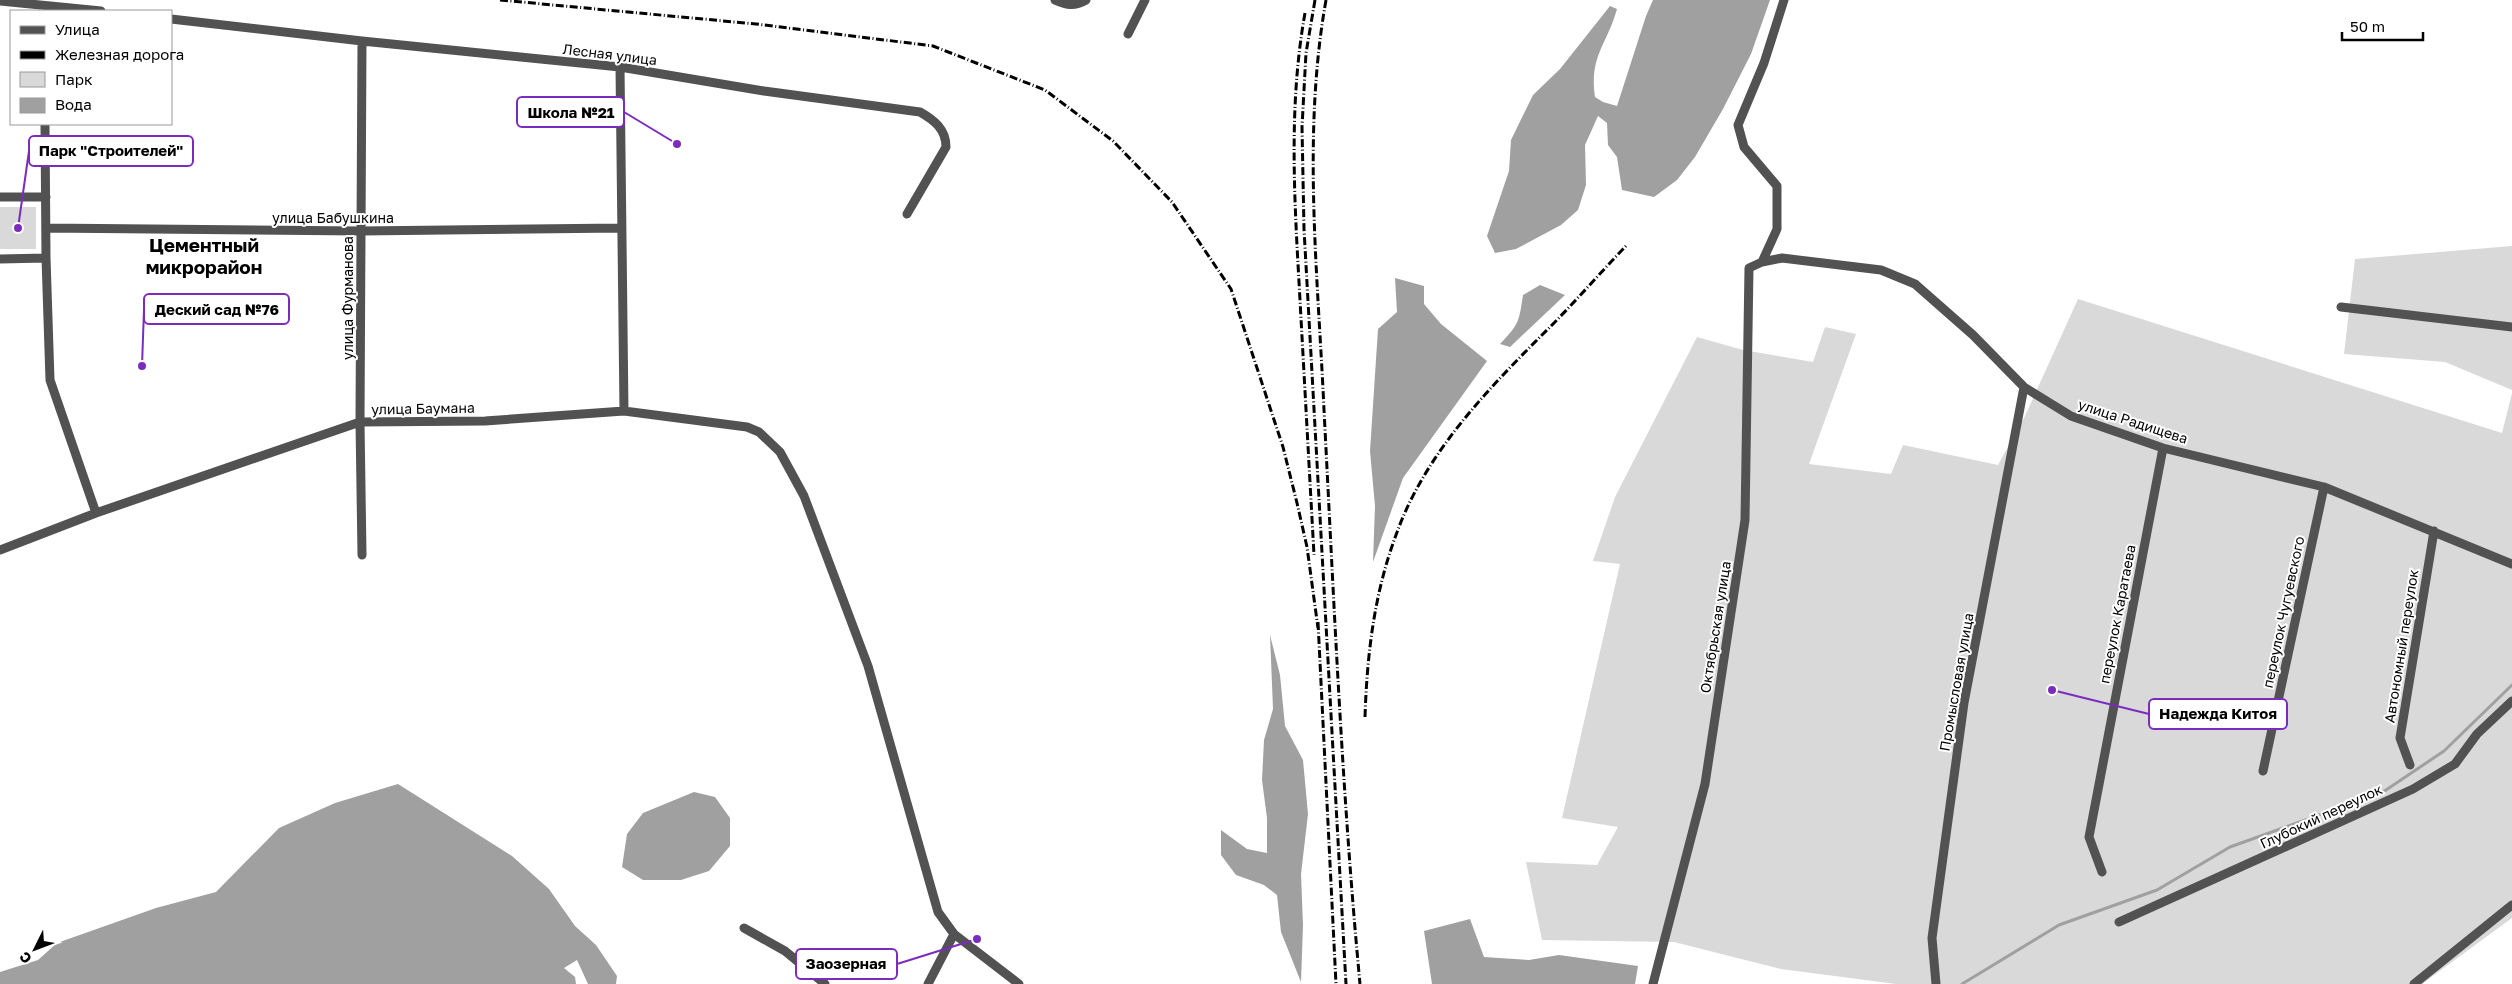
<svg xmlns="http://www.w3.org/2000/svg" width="2512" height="984" viewBox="0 0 2512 984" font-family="'Golos Text',sans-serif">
<rect width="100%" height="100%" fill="#fff"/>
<!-- green -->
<path fill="#d9d9d9" d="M0 207H36V249H0Z
M2512 246V390L2445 362 2344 354 2355 259Z
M2078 299 2502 433 2512 393V918L2422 984H1896L1781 969 1674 942 1542 940 1526 862 1597 865 1618 827 1562 818 1620 564 1593 561 1615 497 1697 337 1743 350 1813 362 1825 327 1856 334 1809 464 1891 474 1903 445 1998 465 2025 416Z"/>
<!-- water -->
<path fill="#a0a0a0" d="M1653 0H1770L1751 54 1723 109 1695 157 1677 180 1654 197 1622 190 1617 157 1608 145 1607 123 1598 116 1585 145 1586 185 1578 210 1561 225 1516 249 1495 253 1487 236 1509 171 1511 140 1533 95 1560 69 1610 6 1617 9C1607 45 1589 56 1595 97L1603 102 1617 106 1646 16Z
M1395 278 1424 286V304L1441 324 1487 361 1403 478 1373 562 1375 506 1370 451 1378 329 1397 312Z
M1540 285 1565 295 1510 347 1500 344C1519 324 1519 322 1523 295Z
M1270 635 1280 675 1285 726 1303 760 1308 814 1301 874 1303 925 1301 982 1281 932 1277 895 1264 885 1236 875 1221 855V830L1247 849 1267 853V818L1262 780 1264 740 1273 709Z
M398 784 512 856 549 889 575 926 596 945 617 976 616 984H588L577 960 564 968 575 977 576 984H0V972L38 960 57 943 156 908 216 892 279 828 335 803Z
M694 792 715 797 730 818V846L709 871 681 880H643L622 867 627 834 643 813Z
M1470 919 1484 957 1529 960 1559 955 1638 966 1635 984H1432L1424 931Z"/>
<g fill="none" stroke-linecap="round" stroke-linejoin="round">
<!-- stream -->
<path stroke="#a0a0a0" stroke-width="3" d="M1962 984 2059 925 2157 890 2230 847 2383 792 2444 751 2512 685"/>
<!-- street -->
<path stroke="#525252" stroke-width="9" d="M1055 0C1067 5 1074 7 1086 0
M0 1 101 11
M171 19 362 41 620 67 764 91 920 112C934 120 946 129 946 147L907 214
M1128 34 1145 0
M362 41 360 422 362 555
M620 67 624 411
M45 124 46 258 50 380 96 513
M0 197H46
M46 228 361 231 621 228
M0 259 46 258
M1762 262 1777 229V186L1744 147 1738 125 1764 63 1784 0
M2341 307 2512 327
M0 550 96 513 360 422 485 421 624 411 747 427 759 432 780 452 804 496 868 666 938 912 954 934 1019 984
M2410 765 2400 738 2434 531
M2263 771 2324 487
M2102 872 2089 837 2163 448
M2119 922 2413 789 2455 764 2477 734 2512 701
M744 928 785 951 825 984
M928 984 954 934
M1653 984 1705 784 1745 520 1749 268 1762 262 1782 258 1881 270 1915 284 1973 335 2024 387 2071 416 2163 448 2324 487 2512 564
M1936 984 1932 938 1964 703 2024 387
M2414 984 2512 905"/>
<!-- rail -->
<path stroke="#000" stroke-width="3" stroke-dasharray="8 2.5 1 2.5" stroke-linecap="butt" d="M500 0 756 24 933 46 1045 90 1113 141 1172 202 1231 289 1283 447 1297 503 1307 547 1318 628
M1315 0 1306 53 1302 127 1304 229 1346 984
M1326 0C1302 134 1318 275 1324 410 1334 602 1342 793 1360 984
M1305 13C1289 102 1294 193 1299 282 1304 373 1309 464 1314 555
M1318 622 1336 984
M1365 717C1367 655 1374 594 1396 535 1425 453 1488 389 1548 329 1575 302 1600 273 1626 246"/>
</g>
<g text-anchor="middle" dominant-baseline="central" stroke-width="4" stroke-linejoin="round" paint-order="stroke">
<!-- street labels -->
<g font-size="14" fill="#000" stroke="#fff">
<text transform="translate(610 54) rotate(7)">Лесная улица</text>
<text x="333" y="217">улица Бабушкина</text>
<text transform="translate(347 298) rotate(-90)">улица Фурманова</text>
<text transform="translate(423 408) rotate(-1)">улица Баумана</text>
<text transform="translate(2133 421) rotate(18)">улица Радищева</text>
<text transform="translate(2283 612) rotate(-78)">переулок Чугуевского</text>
<text transform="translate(2117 614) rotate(-79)">переулок Каратаева</text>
<text transform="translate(1715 627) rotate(-81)">Октябрьская улица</text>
<text transform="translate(2401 646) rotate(-81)">Автономный переулок</text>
<text transform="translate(1956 682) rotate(-80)">Промысловая улица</text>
<text transform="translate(2321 816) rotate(-25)">Глубокий переулок</text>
</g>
<!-- district labels -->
<g font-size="19" font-weight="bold" fill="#000" stroke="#fff">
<text x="204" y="244">Цементный<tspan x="204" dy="22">микрорайон</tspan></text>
</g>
</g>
<!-- callouts -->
<path fill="none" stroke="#7b2cbf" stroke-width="2" d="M677 144L624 112M18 228L29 151M142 366L144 309M2052 690L2149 714M977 939L897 964"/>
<g fill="#7b2cbf" stroke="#fff" stroke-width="2">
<circle cx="677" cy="144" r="5"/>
<circle cx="18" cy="228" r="5"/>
<circle cx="142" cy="366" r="5"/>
<circle cx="2052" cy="690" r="5"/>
<circle cx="977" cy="939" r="5"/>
</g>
<g fill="#fff" stroke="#7b2cbf" stroke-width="2">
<rect x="517" y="97" width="107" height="30" rx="5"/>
<rect x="29" y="136" width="164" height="30" rx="5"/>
<rect x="144" y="294" width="145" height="30" rx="5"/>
<rect x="2149" y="699" width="138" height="30" rx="5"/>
<rect x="796" y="949" width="101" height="30" rx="5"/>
</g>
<g font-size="15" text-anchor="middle" font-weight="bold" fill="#000">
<text x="571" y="118">Школа №21</text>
<text x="111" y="156">Парк "Строителей"</text>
<text x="217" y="315">Деский сад №76</text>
<text x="2218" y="719">Надежда Китоя</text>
<text x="846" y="969">Заозерная</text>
</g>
<!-- legend -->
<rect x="10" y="10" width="162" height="115" fill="#ffffff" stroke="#999999"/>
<rect x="20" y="26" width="25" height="8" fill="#525252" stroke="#999999"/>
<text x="55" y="35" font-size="15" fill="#000000">Улица</text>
<rect x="20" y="51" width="25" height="8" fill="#000000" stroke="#999999"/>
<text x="55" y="60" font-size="15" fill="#000000">Железная дорога</text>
<rect x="20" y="72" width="25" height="15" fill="#d9d9d9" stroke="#999999"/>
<text x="55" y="85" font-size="15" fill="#000000">Парк</text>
<rect x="20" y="98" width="25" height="15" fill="#a0a0a0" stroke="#999999"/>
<text x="55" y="110" font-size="15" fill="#000000">Вода</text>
<!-- north arrow -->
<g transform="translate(35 949) rotate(228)" stroke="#ffffff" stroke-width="4" paint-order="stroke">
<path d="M0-4L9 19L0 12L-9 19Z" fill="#000000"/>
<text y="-8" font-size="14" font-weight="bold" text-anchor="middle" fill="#000000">С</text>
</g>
<!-- scale -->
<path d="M2342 32v8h81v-8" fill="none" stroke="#000000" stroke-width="2.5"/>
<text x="2350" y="32" font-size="15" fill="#000000" stroke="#ffffff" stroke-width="4" paint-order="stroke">50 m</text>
</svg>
